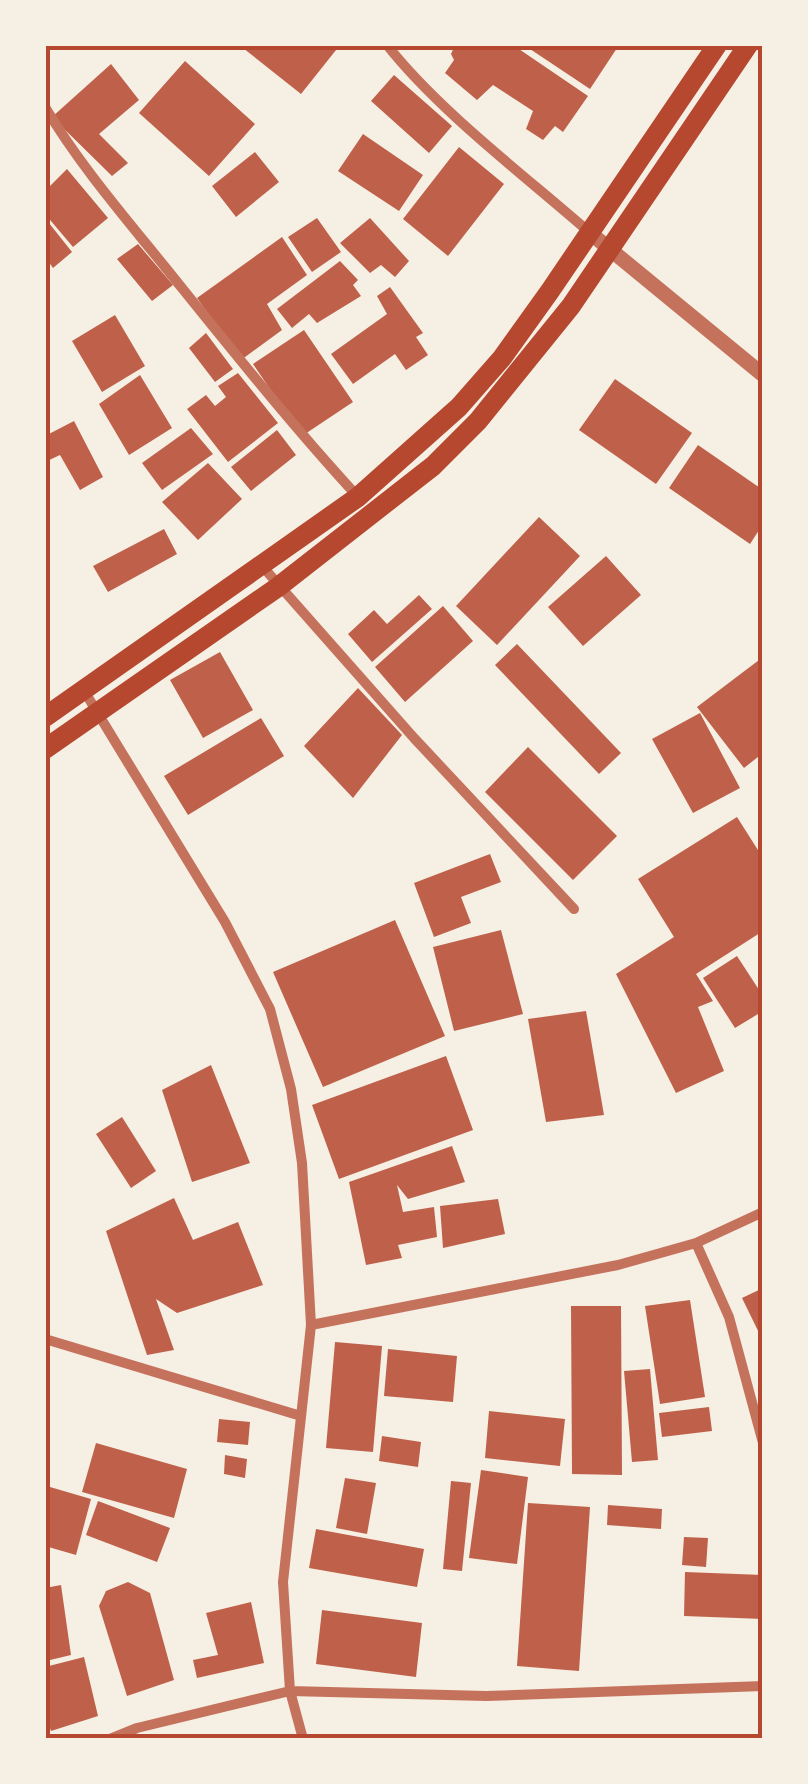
<svg xmlns="http://www.w3.org/2000/svg" width="808" height="1784" viewBox="0 0 808 1784" font-family="Lato,sans-serif">
<rect width="100%" height="100%" fill="#f6efe4"/>
<!-- building -->
<path fill="#bf614a" d="M245 45H340L301 94 243 48Z
M455 45H513L588 96 563 132 555 126 543 140 526 129 533 111 493 85 477 100 445 73 454 60 451 54Z
M524 45H619L590 89Z
M185 61 255 124 209 176 139 113Z
M111 64 139 100 99 134 128 163 112 176 52 117Z
M394 75 452 126 429 153 371 101Z
M363 134 423 175 399 211 338 171Z
M459 147 504 184 448 256 403 219Z
M255 152 279 182 236 217 212 186Z
M67 169 108 218 73 247 45 214V191Z
M45 218 72 252 53 268 45 257Z
M317 218 341 252 312 272 288 237Z
M370 218 409 261 395 277 381 265 370 273 340 243Z
M282 237 307 275 267 304 282 330 241 360 197 298Z
M138 244 173 285 152 301 117 259Z
M340 261 358 280 353 285 361 296 317 323 309 314 292 328 277 309Z
M390 287 423 333 416 337 428 355 406 370 395 354 353 384 331 354 387 314 377 296Z
M115 315 145 366 102 392 72 341Z
M304 330 353 402 302 436 253 364Z
M206 333 233 369 215 382 189 348Z
M238 373 278 423 228 462 187 409 206 395 215 406 226 397 218 386Z
M140 375 172 428 129 455 99 404Z
M615 379 692 433 656 484 579 430Z
M74 421 103 477 80 490 60 455 45 462V436Z
M191 428 213 454 162 490 142 463Z
M277 430 296 455 251 491 231 467Z
M698 445 763 490 759 505 763 508V524L750 544 669 488Z
M208 463 242 499 198 540 162 502Z
M539 517 580 556 497 645 456 606Z
M164 529 177 554 108 592 93 566Z
M606 556 641 595 583 646 548 607Z
M419 595 432 609 372 662 348 634 374 610 387 624Z
M443 606 473 641 405 702 375 667Z
M517 644 621 753 599 774 495 665Z
M220 652 253 710 203 738 170 680Z
M763 657V753L744 768 697 707Z
M358 688 402 735 353 798 304 746Z
M700 713 740 788 693 813 652 739Z
M261 718 284 756 188 815 164 776Z
M528 747 617 836 573 880 485 792Z
M737 817 763 858V931L696 974 713 1001 698 1007 724 1071 676 1093 616 974 674 937 638 879Z
M490 854 501 882 461 897 471 923 434 937 414 883Z
M395 920 445 1036 323 1087 273 972Z
M501 930 523 1014 454 1031 433 947Z
M737 956 763 996V1011L735 1028 703 978Z
M586 1011 604 1115 546 1122 528 1019Z
M446 1056 473 1130 339 1179 312 1105Z
M211 1065 250 1163 192 1182 162 1090Z
M122 1117 156 1171 131 1188 96 1134Z
M452 1146 465 1182 408 1199 397 1185 403 1212 434 1207 437 1237 398 1245 402 1258 366 1265 349 1182Z
M174 1198 193 1240 238 1222 263 1285 177 1313 156 1299 174 1350 147 1355 106 1231Z
M498 1199 505 1234 443 1248 440 1206Z
M763 1288V1341L742 1298Z
M690 1300 705 1397 660 1404 645 1306Z
M571 1306H621L622 1475 572 1474Z
M335 1342 382 1346 373 1452 326 1448Z
M388 1349 457 1356 453 1402 384 1396Z
M650 1369 658 1460 632 1462 624 1371Z
M709 1407 712 1431 662 1437 659 1413Z
M489 1411 565 1419 560 1466 485 1458Z
M219 1419 250 1422 248 1445 217 1442Z
M382 1436 421 1442 418 1467 379 1461Z
M96 1443 187 1469 174 1518 82 1492Z
M225 1455 247 1459 245 1478 224 1474Z
M481 1470 528 1477 517 1564 469 1558Z
M345 1478 376 1483 367 1534 336 1528Z
M451 1481 471 1483 462 1571 443 1569Z
M50 1487 91 1499 76 1555 45 1546V1504Z
M98 1501 170 1528 157 1562 86 1535Z
M528 1503 590 1507 579 1671 517 1666Z
M608 1505 662 1509 661 1529 607 1525Z
M316 1529 424 1549 417 1587 309 1568Z
M684 1537 708 1538 706 1567 682 1565Z
M685 1572 763 1575V1619L684 1616Z
M128 1582 150 1593 174 1680 127 1696 99 1606 106 1591Z
M61 1585 71 1655 46 1661 45 1588Z
M251 1602 264 1663 197 1678 193 1660 218 1655 206 1613Z
M322 1610 422 1623 416 1677 316 1664Z
M84 1657 98 1716 51 1731 45 1715V1667Z"/>
<g fill="none" stroke-linecap="round" stroke-linejoin="round">
<!-- minor -->
<path stroke="#c5725c" stroke-width="10" d="M387 45C439 111 524 175 589 232
M45 107C79 164 123 215 165 267 228 345 290 423 358 497
M263 567 414 738 574 909
M83 689 225 922 270 1009 291 1089 302 1163 311 1325 283 1582 290 1691 303 1739
M696 1243 729 1317 763 1443
M311 1325 618 1265 696 1243 763 1212
M45 1339 301 1416
M110 1739 137 1728 290 1691 486 1696 763 1686"/>
<!-- tertiary -->
<path stroke="#c5725c" stroke-width="15" d="M589 232 763 375"/>
<!-- trunk -->
<path stroke="#b5482f" stroke-width="20" d="M45 717 358 497 459 407 502 358 550 291 717 45
M45 749 278 587 433 466 478 421 571 306 748 45"/>
</g>
<!-- border -->
<rect width="808" height="1784" fill="none" stroke="#f6efe4" stroke-width="95"/>
<rect x="48" y="48" width="712" height="1688" fill="none" stroke="#b5482f" stroke-width="4"/>
</svg>
